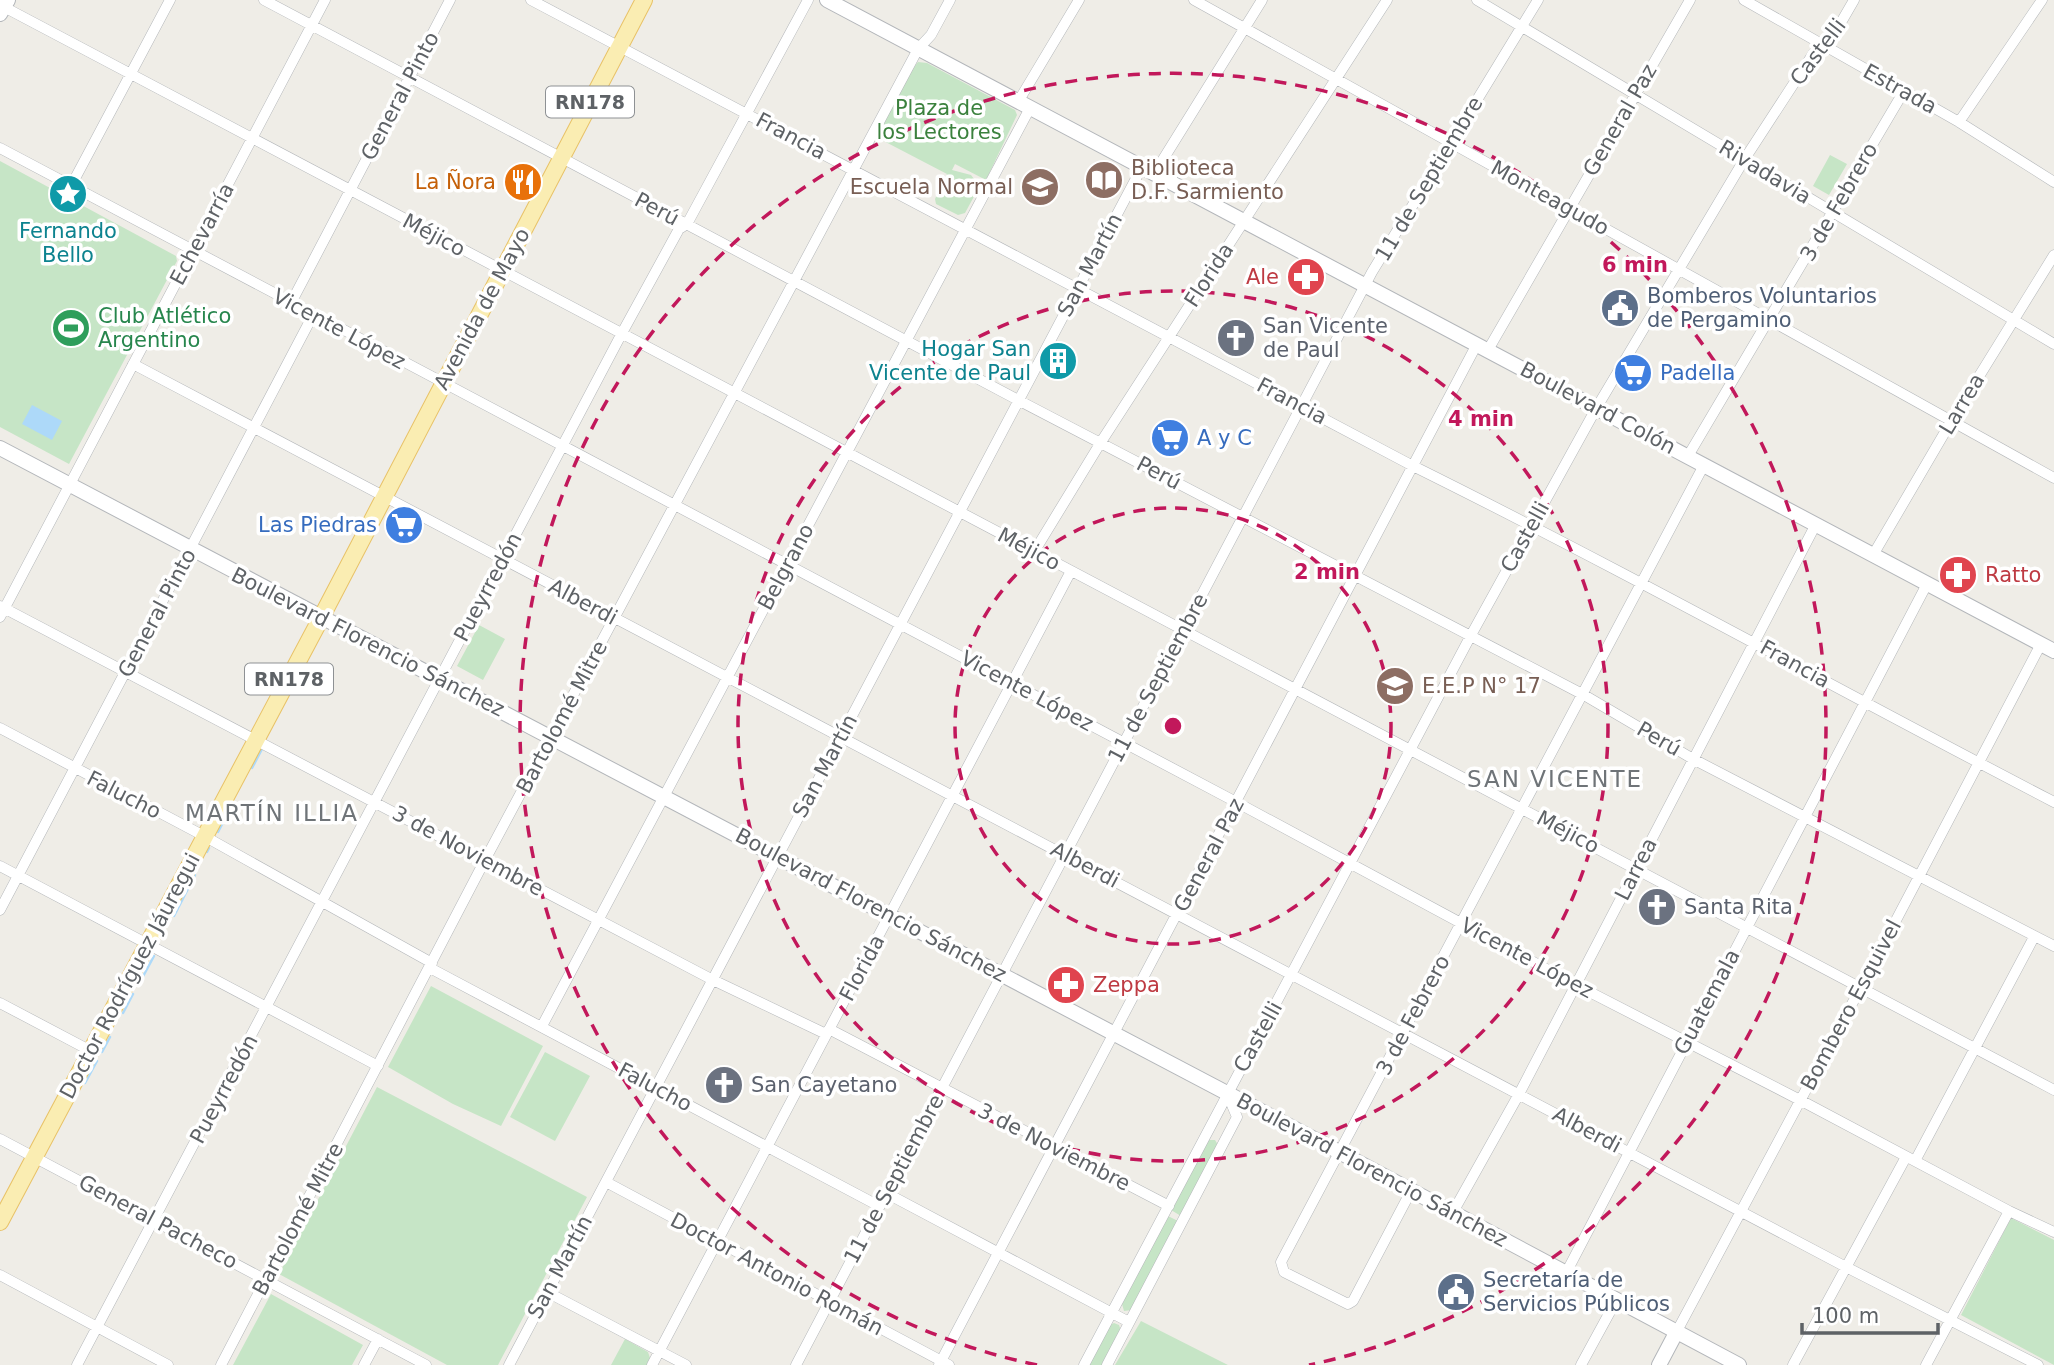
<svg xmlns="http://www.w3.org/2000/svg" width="2054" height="1365" viewBox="0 0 2054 1365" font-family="'DejaVu Sans',sans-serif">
<rect width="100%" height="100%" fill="#efede7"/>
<!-- green -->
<path fill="#c6e5c6" d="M918 62 927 63 1015 110 1017 115 986 180 955 164 952 170 971 175 978 184 977 191 965 213 958 215 936 204 935 199 947 174 876 137 913 68Z
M1830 155 1847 164 1829 195 1813 186Z
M0 161 176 256 177 261 69 464 0 427Z
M479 625 505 639 483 680 457 666Z
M431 986 543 1046 501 1126 453 1104 388 1067Z
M545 1052 590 1076 555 1141 510 1117Z
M377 1087 587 1197 498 1365H447L279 1274Z
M1209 1140H1215L1218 1145 1181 1216 1171 1210Z
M1168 1216 1178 1221 1132 1310 1124 1311 1122 1304Z
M2011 1218 2054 1240V1365L1961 1315Z
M271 1294 363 1345 352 1365H233Z
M1141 1321 1218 1360 1228 1365H1115Z
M1114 1323 1119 1325 1121 1331 1102 1365H1089L1110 1325Z
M625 1339 648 1352 650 1358 647 1365H611Z"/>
<!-- water -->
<path fill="#add9f9" d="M32 405 62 421 52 440 22 424Z"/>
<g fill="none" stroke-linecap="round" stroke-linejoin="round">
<!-- stream -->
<path stroke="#add9f9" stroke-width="2.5" d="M252 768 262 749
M218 832 232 805
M207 852 209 848
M174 916 195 875
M140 982 154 956
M123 1013 133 994
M102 1052 110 1037
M85 1083 97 1061"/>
<defs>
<path id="street" d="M264 0 1018 400 1584 695 1693 759 2054 946
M531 0 1413 466C1629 573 1840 691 2054 802
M1194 0 2054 478
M1477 0 2054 344
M1744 0 1959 122 2054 182
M4 7 2054 1090
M1018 102 1079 0
M1959 122 2042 0
M0 148 1236 802 1576 985 1800 1100 2009 1211 2054 1232
M1154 174 1262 0
M71 186 170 0
M291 303 450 0
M1488 350 1690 0
M133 364 1846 1267 2038 1365
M1688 456 1904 91
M1034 552 1101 442 1387 0
M1873 555 1952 420 2054 255
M0 606 713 980 826 1034
M0 617 325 0
M0 728 204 836 432 963
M0 866 378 1066
M0 910 313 315
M430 968 879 1206
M0 1003 91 1051
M542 1026 1030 108
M829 1029 1169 1206
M0 1139 426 1365
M1915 1161 2034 937
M606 1182 949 1365
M1411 1191 1353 1301 1348 1304 1284 1272 1281 1262 1704 465
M886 1193 1129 1322
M1453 1212 1519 1094 1816 524
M1566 1273C1686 1043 1808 814 1927 584
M0 1275 168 1365
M547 1292 686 1365
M1677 1331 1861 987 2041 644
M77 1365 622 333 679 229 687 224 808 0
M221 1365 485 860 918 49 931 35 950 0
M364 1365 378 1339
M509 1365 1142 167
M652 1365 1071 571
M796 1365 1372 272 1538 0
M939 1365 1477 344
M1084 1365 1470 637 1597 407 1744 160 1813 54 1832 38 1854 0
M1107 1365 1237 1117 1227 1093
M1581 1365 1617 1299
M1793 1365 1906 1157
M1926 1365 2009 1211"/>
<path id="secondary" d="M827 0 2054 651
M0 14 8 0
M0 448 1341 1153 1739 1365
M1659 1365 1677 1331"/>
<path id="primary" d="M0 1222 321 618 644 0"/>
</defs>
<!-- street casing -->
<use href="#street" stroke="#b4b7ba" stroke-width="11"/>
<!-- secondary casing -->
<use href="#secondary" stroke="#b3b6ba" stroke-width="16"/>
<!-- primary casing -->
<use href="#primary" stroke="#e8c267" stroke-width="18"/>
<!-- street -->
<use href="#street" stroke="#fff" stroke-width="10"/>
<!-- secondary -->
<use href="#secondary" stroke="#fff" stroke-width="14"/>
<!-- primary -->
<use href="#primary" stroke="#faedb2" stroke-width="16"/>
</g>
<!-- distance rings -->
<g fill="none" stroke="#c2185b" stroke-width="3.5" stroke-dasharray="12 9">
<circle cx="1173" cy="726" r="218"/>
<circle cx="1173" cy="726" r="435"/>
<path d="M1037 1365A653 653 0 1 1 1309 1365"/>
</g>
<!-- icons -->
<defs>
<symbol id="library-disc" viewBox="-11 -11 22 22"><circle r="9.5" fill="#8d6e63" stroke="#fff"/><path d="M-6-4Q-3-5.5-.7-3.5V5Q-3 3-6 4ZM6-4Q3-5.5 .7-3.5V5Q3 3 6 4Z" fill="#fff"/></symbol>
<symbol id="restaurant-disc" viewBox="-11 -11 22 22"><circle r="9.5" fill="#e8710a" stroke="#fff"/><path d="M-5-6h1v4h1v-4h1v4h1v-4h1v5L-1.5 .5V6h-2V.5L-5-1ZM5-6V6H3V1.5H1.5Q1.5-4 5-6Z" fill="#fff"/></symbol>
<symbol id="school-disc" viewBox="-11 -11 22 22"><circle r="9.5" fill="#8d6e63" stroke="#fff"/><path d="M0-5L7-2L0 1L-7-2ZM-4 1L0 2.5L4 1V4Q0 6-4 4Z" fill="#fff"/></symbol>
<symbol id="sight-disc" viewBox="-11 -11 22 22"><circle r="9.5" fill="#0f9aa8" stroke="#fff"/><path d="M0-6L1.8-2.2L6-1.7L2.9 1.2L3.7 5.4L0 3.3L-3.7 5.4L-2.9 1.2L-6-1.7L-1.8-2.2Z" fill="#fff"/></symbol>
<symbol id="pharmacy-disc" viewBox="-11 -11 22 22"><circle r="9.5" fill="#e0444e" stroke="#fff"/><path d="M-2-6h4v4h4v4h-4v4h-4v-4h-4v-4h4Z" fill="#fff"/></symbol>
<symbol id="civic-disc" viewBox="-11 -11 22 22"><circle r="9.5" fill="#5c6f8a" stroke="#fff"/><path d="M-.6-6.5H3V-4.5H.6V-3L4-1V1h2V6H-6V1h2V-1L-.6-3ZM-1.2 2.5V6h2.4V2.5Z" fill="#fff"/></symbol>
<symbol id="stadium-disc" viewBox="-11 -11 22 22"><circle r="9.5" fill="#2e9e5b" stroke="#fff"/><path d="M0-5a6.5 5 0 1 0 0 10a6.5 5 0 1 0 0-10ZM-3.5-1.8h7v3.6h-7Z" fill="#fff"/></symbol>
<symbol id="church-disc" viewBox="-11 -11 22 22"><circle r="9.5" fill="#6b7280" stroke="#fff"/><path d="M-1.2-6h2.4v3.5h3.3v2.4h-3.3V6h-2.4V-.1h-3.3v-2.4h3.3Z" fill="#fff"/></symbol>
<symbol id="building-disc" viewBox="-11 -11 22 22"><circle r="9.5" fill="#0f9aa8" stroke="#fff"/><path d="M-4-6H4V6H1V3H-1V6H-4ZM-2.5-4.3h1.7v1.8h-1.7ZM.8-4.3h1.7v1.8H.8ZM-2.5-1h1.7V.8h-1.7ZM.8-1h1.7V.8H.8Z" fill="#fff"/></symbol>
<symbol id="supermarket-disc" viewBox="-11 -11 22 22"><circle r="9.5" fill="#3f7fe0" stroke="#fff"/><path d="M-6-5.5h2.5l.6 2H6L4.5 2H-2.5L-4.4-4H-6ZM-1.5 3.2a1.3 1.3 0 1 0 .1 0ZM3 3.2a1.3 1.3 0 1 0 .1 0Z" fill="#fff"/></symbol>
</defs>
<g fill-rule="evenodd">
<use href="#library-disc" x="1082" y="158" width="44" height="44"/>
<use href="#restaurant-disc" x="501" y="160" width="44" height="44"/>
<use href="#school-disc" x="1018" y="165" width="44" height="44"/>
<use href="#sight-disc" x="46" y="172" width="44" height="44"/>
<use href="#pharmacy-disc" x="1284" y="255" width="44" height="44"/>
<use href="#civic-disc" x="1598" y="286" width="44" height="44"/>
<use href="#stadium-disc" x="49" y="306" width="44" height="44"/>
<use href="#church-disc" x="1214" y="316" width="44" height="44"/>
<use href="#building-disc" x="1036" y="339" width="44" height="44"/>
<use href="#supermarket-disc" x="1611" y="351" width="44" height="44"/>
<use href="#supermarket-disc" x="1148" y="416" width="44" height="44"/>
<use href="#supermarket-disc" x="382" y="503" width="44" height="44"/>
<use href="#pharmacy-disc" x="1936" y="553" width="44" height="44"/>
<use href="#school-disc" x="1373" y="664" width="44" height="44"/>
<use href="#church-disc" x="1635" y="885" width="44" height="44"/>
<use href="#pharmacy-disc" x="1044" y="963" width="44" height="44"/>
<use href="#church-disc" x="702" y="1063" width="44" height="44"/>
<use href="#civic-disc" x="1434" y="1270" width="44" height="44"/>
</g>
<g text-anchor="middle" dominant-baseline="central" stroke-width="7" stroke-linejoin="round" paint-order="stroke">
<!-- shield labels -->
<g fill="#fff" stroke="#8e9194" stroke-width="2">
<rect x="546" y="86.5" width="88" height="31" rx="5"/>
<rect x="245" y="663.5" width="88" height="31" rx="5"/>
</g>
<g font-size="19" font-weight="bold" fill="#5e6266">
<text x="590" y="102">RN178</text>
<text x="289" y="679">RN178</text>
</g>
<!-- street labels -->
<g font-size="21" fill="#5e6266" stroke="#fff">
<text transform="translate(1818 52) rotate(-53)">Castelli</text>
<text transform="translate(1900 89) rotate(29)">Estrada</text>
<text transform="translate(400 96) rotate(-62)">General Pinto</text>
<text transform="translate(1620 120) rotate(-60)">General Paz</text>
<text transform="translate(791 136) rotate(28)">Francia</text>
<text transform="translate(1765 172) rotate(31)">Rivadavia</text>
<text transform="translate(1429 179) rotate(-59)">11 de Septiembre</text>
<text transform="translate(1550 198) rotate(29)">Monteagudo</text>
<text transform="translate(1839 202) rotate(-60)">3 de Febrero</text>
<text transform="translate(657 209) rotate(28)">Perú</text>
<text transform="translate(202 234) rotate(-62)">Echevarría</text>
<text transform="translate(434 235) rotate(28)">Méjico</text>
<text transform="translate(1090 265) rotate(-62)">San Martín</text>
<text transform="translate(1209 275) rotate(-57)">Florida</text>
<text transform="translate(482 309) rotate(-62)">Avenida de Mayo</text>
<text transform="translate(339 329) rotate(28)">Vicente López</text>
<text transform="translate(1292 401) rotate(28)">Francia</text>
<text transform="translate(1962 404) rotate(-59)">Larrea</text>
<text transform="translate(1598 408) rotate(28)">Boulevard Colón</text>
<text transform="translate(1159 473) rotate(28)">Perú</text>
<text transform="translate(1525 537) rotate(-61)">Castelli</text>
<text transform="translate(1029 549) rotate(28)">Méjico</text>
<text transform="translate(786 567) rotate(-62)">Belgrano</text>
<text transform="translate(488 587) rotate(-62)">Pueyrredón</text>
<text transform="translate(583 602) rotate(28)">Alberdi</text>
<text transform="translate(157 613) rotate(-62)">General Pinto</text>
<text transform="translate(368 642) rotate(27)">Boulevard Florencio Sánchez</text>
<text transform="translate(1795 664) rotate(29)">Francia</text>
<text transform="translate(1158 678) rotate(-62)">11 de Septiembre</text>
<text transform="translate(1027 691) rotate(28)">Vicente López</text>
<text transform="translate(562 717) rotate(-62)">Bartolomé Mitre</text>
<text transform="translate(1659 739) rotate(30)">Perú</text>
<text transform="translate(825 766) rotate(-62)">San Martín</text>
<text transform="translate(124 795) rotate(27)">Falucho</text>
<text transform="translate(1568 832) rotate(28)">Méjico</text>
<text transform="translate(468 851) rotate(28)">3 de Noviembre</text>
<text transform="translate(1209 855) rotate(-62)">General Paz</text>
<text transform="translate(1085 865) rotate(28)">Alberdi</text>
<text transform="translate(1636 869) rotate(-63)">Larrea</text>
<text transform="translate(871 905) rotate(28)">Boulevard Florencio Sánchez</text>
<text transform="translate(1527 958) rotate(28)">Vicente López</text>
<text transform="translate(862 968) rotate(-62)">Florida</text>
<text transform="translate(130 976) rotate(-62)">Doctor Rodríguez Jáuregui</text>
<text transform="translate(1707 1002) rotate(-62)">Guatemala</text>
<text transform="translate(1851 1005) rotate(-62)">Bombero Esquivel</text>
<text transform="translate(1413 1015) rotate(-62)">3 de Febrero</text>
<text transform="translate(1258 1037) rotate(-61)">Castelli</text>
<text transform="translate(655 1087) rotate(28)">Falucho</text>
<text transform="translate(224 1089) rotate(-62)">Pueyrredón</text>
<text transform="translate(1587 1130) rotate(28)">Alberdi</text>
<text transform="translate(1054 1147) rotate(27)">3 de Noviembre</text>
<text transform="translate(1372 1170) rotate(28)">Boulevard Florencio Sánchez</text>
<text transform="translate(894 1179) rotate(-62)">11 de Septiembre</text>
<text transform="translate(298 1219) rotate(-62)">Bartolomé Mitre</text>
<text transform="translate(158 1222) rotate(28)">General Pacheco</text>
<text transform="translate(560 1267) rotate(-62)">San Martín</text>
<text transform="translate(777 1274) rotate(28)">Doctor Antonio Román</text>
</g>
<!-- park labels -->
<g font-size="21" fill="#3b813d" stroke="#fff">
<text x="939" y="108">Plaza de<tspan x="939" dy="24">los Lectores</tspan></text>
</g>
<!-- education labels -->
<g font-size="21" fill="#785e54" stroke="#fff" text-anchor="start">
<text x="1131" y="168">Biblioteca<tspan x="1131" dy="24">D.F. Sarmiento</tspan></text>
<text x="1013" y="187" text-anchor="end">Escuela Normal</text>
<text x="1422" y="686">E.E.P N° 17</text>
</g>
<!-- food labels -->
<g font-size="21" fill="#c56008" stroke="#fff" text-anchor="end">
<text x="496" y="182">La Ñora</text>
</g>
<!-- culture labels -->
<g font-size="21" fill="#0d838f" stroke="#fff">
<text x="68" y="231">Fernando<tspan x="68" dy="24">Bello</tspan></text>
<text x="1031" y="349" text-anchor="end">Hogar San<tspan x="1031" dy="24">Vicente de Paul</tspan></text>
</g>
<!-- health labels -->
<g font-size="21" fill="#be3a42" stroke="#fff" text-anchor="start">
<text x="1279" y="277" text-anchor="end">Ale</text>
<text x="1985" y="575">Ratto</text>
<text x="1093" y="985">Zeppa</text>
</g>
<!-- service labels -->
<g font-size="21" fill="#4e5e75" stroke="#fff" text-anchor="start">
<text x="1647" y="296">Bomberos Voluntarios<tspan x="1647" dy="24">de Pergamino</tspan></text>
<text x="1483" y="1280">Secretaría de<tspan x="1483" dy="24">Servicios Públicos</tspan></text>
</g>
<!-- leisure labels -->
<g font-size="21" fill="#27864d" stroke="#fff" text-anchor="start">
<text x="98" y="316">Club Atlético<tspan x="98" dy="24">Argentino</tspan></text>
</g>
<!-- worship labels -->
<g font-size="21" fill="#5b616d" stroke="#fff" text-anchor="start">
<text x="1263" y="326">San Vicente<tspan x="1263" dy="24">de Paul</tspan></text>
<text x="1684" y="907">Santa Rita</text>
<text x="751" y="1085">San Cayetano</text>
</g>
<!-- shop labels -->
<g font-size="21" fill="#366cbe" stroke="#fff" text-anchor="start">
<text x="1660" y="373">Padella</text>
<text x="1197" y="438">A y C</text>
<text x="377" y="525" text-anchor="end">Las Piedras</text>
</g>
<!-- neighbourhood labels -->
<g font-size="23" letter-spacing="2" fill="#6f7478" stroke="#fff">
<text x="1555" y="779">SAN VICENTE</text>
<text x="272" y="813">MARTÍN ILLIA</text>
</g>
</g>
<circle cx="1173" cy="726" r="10" fill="#c2185b" stroke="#fff" stroke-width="3.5"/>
<g font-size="21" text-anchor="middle" font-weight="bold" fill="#c2185b" stroke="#fff" stroke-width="7" stroke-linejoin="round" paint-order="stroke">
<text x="1635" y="272">6 min</text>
<text x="1481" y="426">4 min</text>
<text x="1327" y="579">2 min</text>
</g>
<!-- scale -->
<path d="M1802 1323v10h136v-10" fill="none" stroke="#5e6266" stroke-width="3.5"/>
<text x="1812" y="1323" font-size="21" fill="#5e6266" stroke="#ffffff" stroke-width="5" paint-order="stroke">100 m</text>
</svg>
